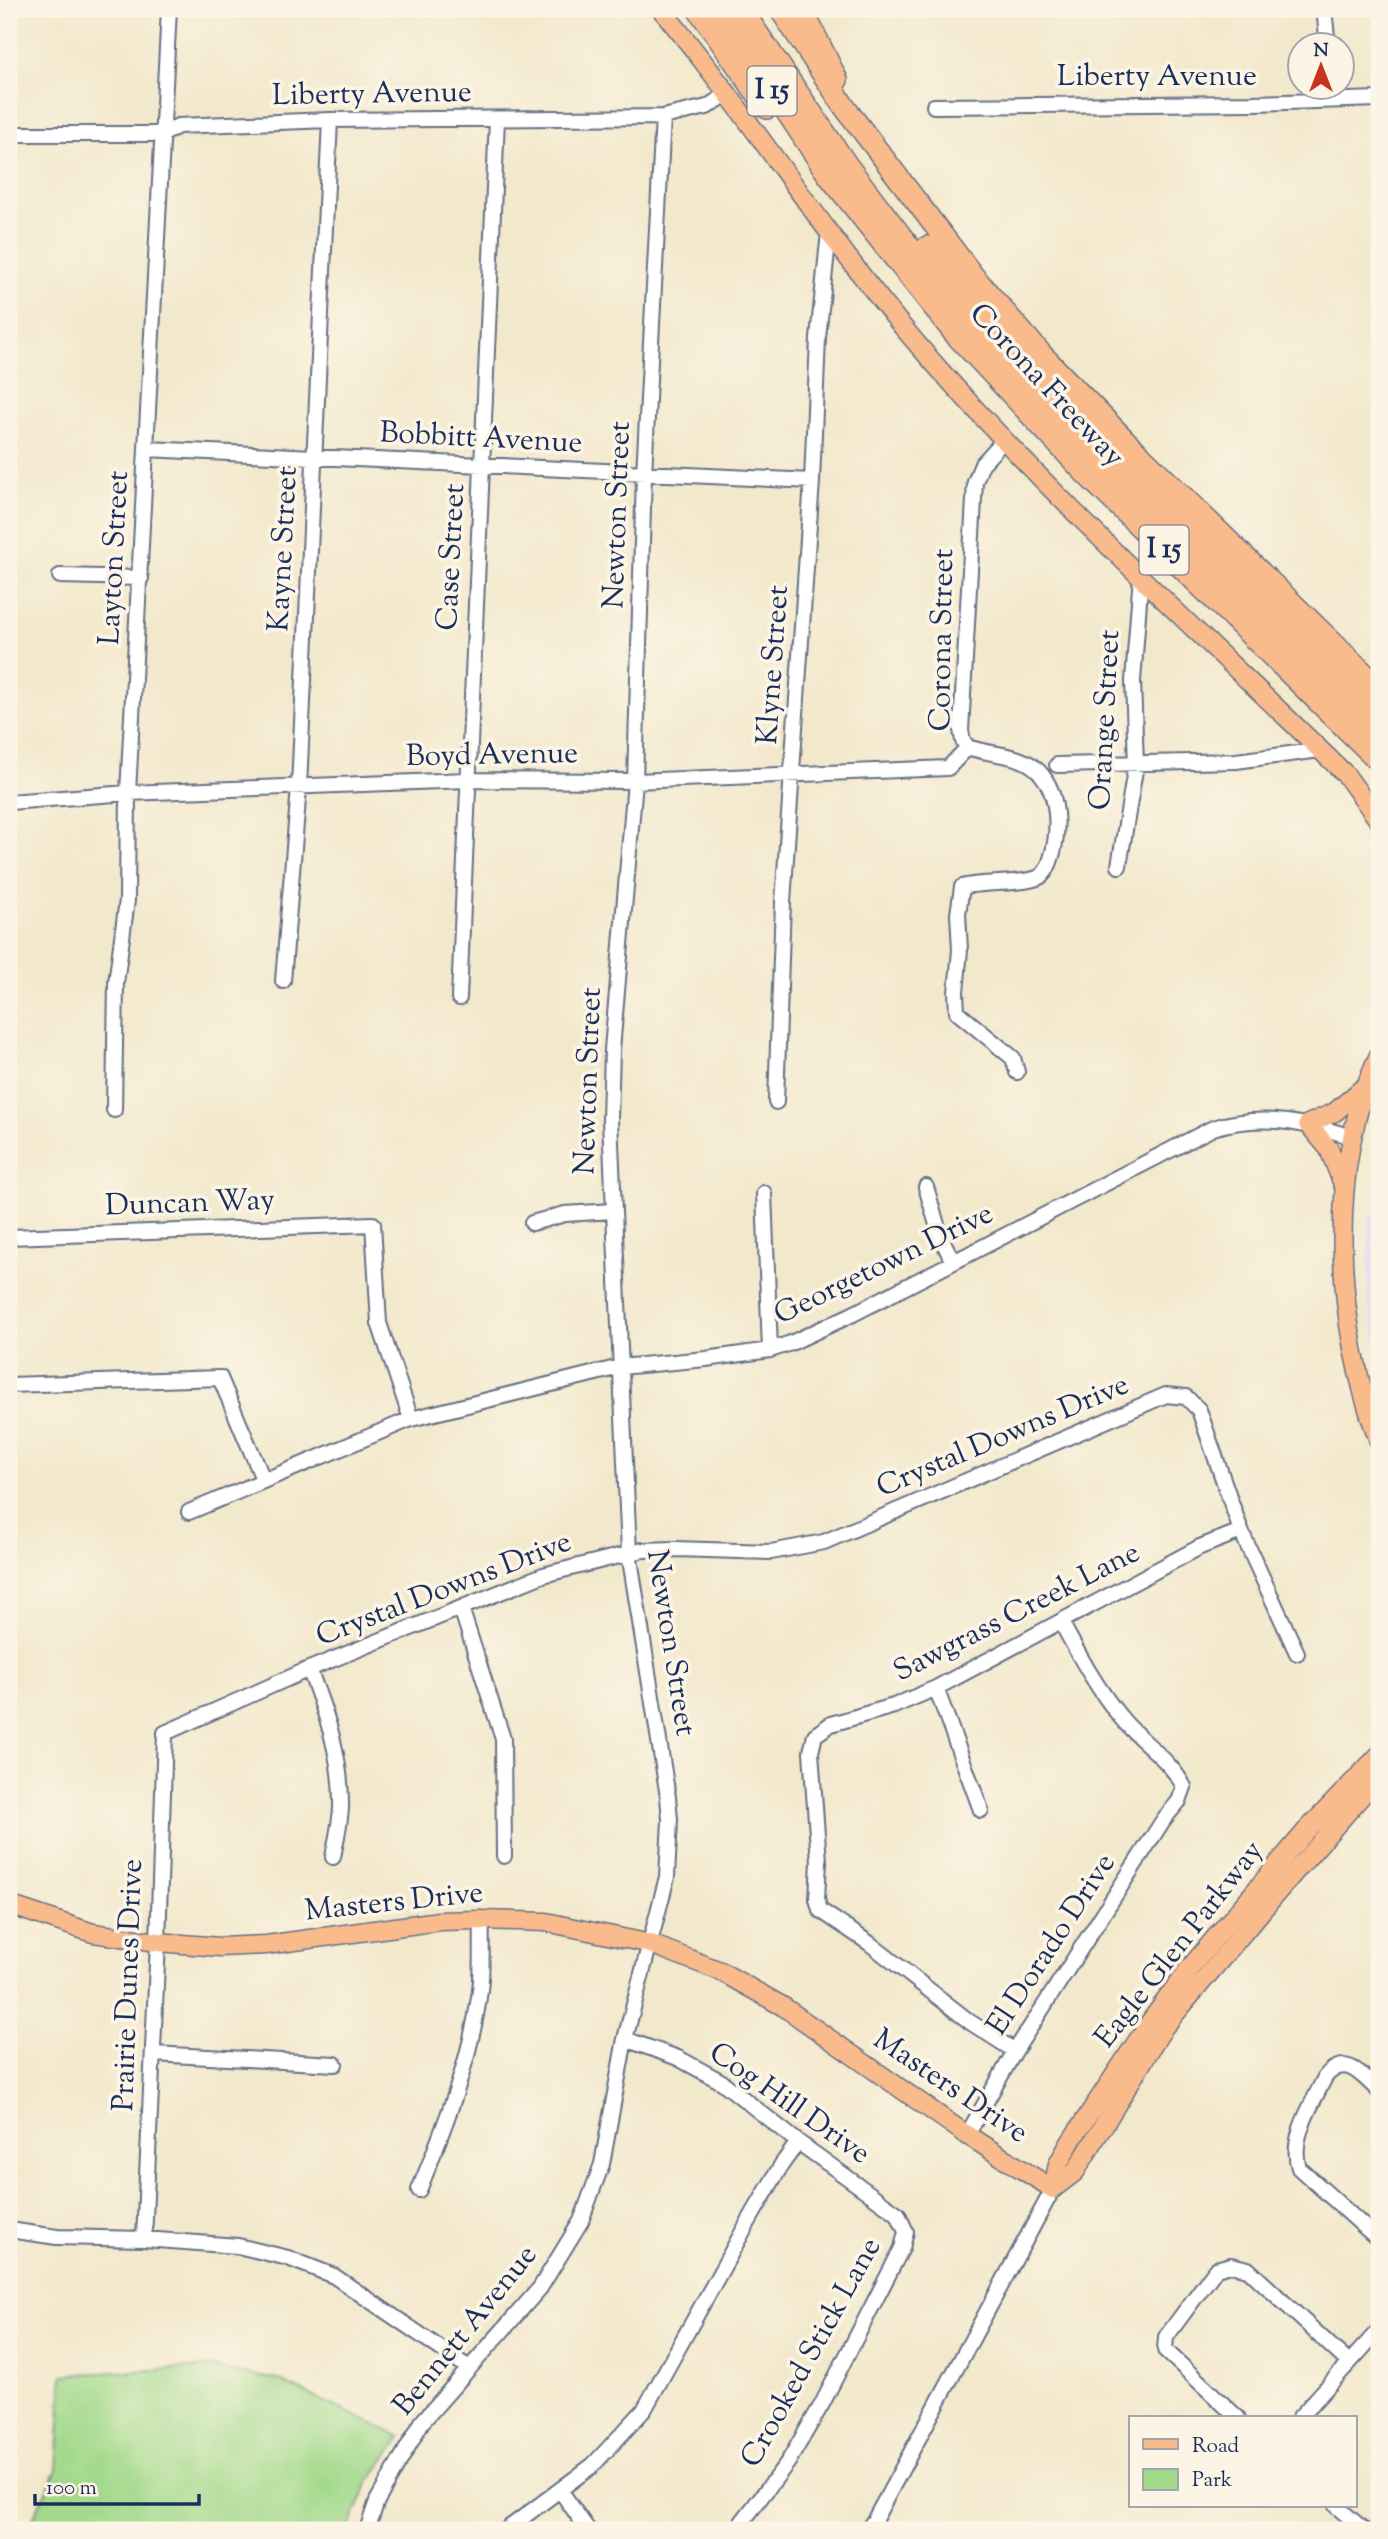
<svg xmlns="http://www.w3.org/2000/svg" width="1388" height="2539" viewBox="0 0 1388 2539" font-family="'Sorts Mill Goudy',serif">
<rect width="100%" height="100%" fill="#fcf5e5"/>
<filter id="ink" filterUnits="userSpaceOnUse"><feTurbulence type="fractalNoise" baseFrequency=".0143" numOctaves="2"/><feDisplacementMap in="SourceGraphic" scale="14" xChannelSelector="R" yChannelSelector="G"/><feConvolveMatrix kernelMatrix="1 2 1 2 8 2 1 2 1" color-interpolation-filters="sRGB"/></filter>
<filter id="wash" filterUnits="userSpaceOnUse"><feTurbulence type="fractalNoise" baseFrequency=".00686" numOctaves="4" result="noise"/><feDisplacementMap in="SourceGraphic" scale="28" xChannelSelector="R" yChannelSelector="G"/><feGaussianBlur stdDeviation="1.57" result="paint"/><feColorMatrix in="noise" values="0 0 0 0 0 0 0 0 0 0 0 0 0 0 0 0 0 1.4 0 .05"/><feComposite in="paint" operator="in"/></filter>
<g filter="url(#wash)">
<rect width="100%" height="100%" fill="#f2e8cc"/>
<!-- built -->
<path fill="#dbd6f7" d="M1369 1216H1379V1359L1368 1292Z"/>
<!-- green -->
<path fill="#a2d98b" stroke="#5e8474" stroke-width="2" d="M208 2367 278 2380 401 2437 369 2482 348 2530H27L57 2470 63 2375Z"/>
</g>
<g filter="url(#ink)">
<g fill="none" stroke-linecap="round" stroke-linejoin="round">
<defs>
<path id="minor" d="M1324 9 1328 46
M934 106 1253 103 1379 99
M15 134H164L178 126 330 120 663 117 707 107 727 94
M1004 440 982 464 975 482 961 730 963 741 968 747C989 755 1016 753 1034 767 1061 789 1060 834 1050 862 1048 867 1046 873 1041 876 1029 885 982 881 962 887L958 914 960 950 956 992 957 1012 1013 1058 1017 1072
M147 449 812 481
M60 576 141 578
M1057 765 1236 761 1320 750
M9 802 128 793 467 780 635 781 948 768 968 747
M1119 866 1136 764 1133 681 1141 575
M283 981 299 787 330 120
M459 998 497 119
M776 1102 783 902 812 481 818 338 829 232
M114 1110 116 983 127 900 128 793 169 9
M926 1187 940 1235 953 1262
M764 1193 770 1350
M532 1223 565 1214 613 1211
M9 1237 373 1224 379 1323 411 1419
M9 1385 220 1378 263 1479
M189 1512 411 1419 620 1367 706 1359 770 1350 791 1343 853 1314 1213 1128C1262 1113 1305 1123 1353 1137
M461 1608 503 1739 504 1856
M309 1669C327 1715 342 1758 341 1808 340 1824 336 1841 333 1857
M936 1688 981 1810
M625 2039 678 2058 722 2082 798 2142 898 2214 906 2232 902 2248 822 2404 788 2462 736 2530
M1015 2051 970 2022 869 1943 820 1910 817 1899 819 1862 811 1752 815 1735 831 1724 894 1706 936 1688 1200 1547 1241 1531
M153 2054 335 2064
M1379 2091C1362 2076 1346 2052 1325 2077 1312 2105 1289 2138 1299 2168L1379 2240
M967 2135 1015 2051 1164 1819 1179 1801 1184 1787C1170 1759 1141 1742 1122 1719 1097 1689 1079 1655 1061 1622
M419 2190C445 2126 471 2060 480 1990 483 1967 481 1943 482 1920
M9 2230 57 2237 144 2239 238 2246 288 2258 334 2276 469 2368
M144 2239 158 1942 165 1733 309 1669 543 1575 643 1550 675 1549 771 1552 824 1542 1166 1395 1186 1397 1199 1410 1241 1531 1297 1653
M1238 2418 1165 2350 1166 2337 1216 2269 1231 2265 1248 2269 1349 2363
M1299 2418 1379 2330
M560 2490 588 2530
M1336 2506 1364 2530
M367 2530 377 2501 422 2422 540 2288 581 2221 602 2164 625 2039 667 1877 670 1820 668 1797 629 1553 610 1120 612 1050 635 781 644 474 663 117
M506 2530 593 2465 644 2410 742 2233 782 2164 798 2142
M867 2530 875 2519 1053 2189"/>
<path id="major" d="M661 9C751 117 826 238 918 345 1050 498 1202 634 1346 775L1379 821
M1379 1055C1326 1165 1335 1328 1379 1441
M1344 1187 1329 1149 1308 1124 1335 1112 1364 1087
M9 1905 93 1933 158 1942 220 1947 266 1945 439 1921 482 1920 546 1922 651 1944 720 1971 784 2007 967 2135 1053 2189
M1053 2189 1058 2164 1071 2141 1150 2022 1188 1970 1305 1832 1379 1755
M1053 2189 1075 2172 1164 2027 1286 1882 1379 1776"/>
<path id="highway" d="M698 9 767 108
M719 9 827 173 955 334 1088 476 1379 761
M741 9 846 164 947 296 1040 402 1379 736
M780 9 846 109 974 277 1042 355 1125 440 1379 688
M802 9 837 80
M927 247 1030 367 1379 712"/>
</defs>
<!-- minor casing -->
<use href="#minor" stroke="#667084" stroke-width="18"/>
<!-- major casing -->
<use href="#major" stroke="#667084" stroke-width="21"/>
<!-- highway casing -->
<use href="#highway" stroke="#667084" stroke-width="24"/>
<!-- minor -->
<use href="#minor" stroke="#fff" stroke-width="14"/>
<!-- major -->
<use href="#major" stroke="#fabb8c" stroke-width="18"/>
<!-- highway -->
<use href="#highway" stroke="#fabb8c" stroke-width="21"/>
</g>
</g>
<g text-anchor="middle" dominant-baseline="central" stroke-width="7" stroke-linejoin="round" paint-order="stroke">
<!-- shield labels -->
<g fill="#fcf5e5" stroke="#5e6a86" stroke-width="2">
<rect x="747.5" y="66.5" width="49" height="49" rx="5"/>
<rect x="1139.5" y="525.5" width="49" height="49" rx="5"/>
</g>
<g font-size="28" font-weight="bold" fill="#1b2f5e">
<text x="772" y="91">I 15</text>
<text x="1164" y="550">I 15</text>
</g>
<!-- street labels -->
<g font-size="30" fill="#1b2f5e" stroke="#fcf5e5">
<text x="1157" y="77">Liberty Avenue</text>
<text transform="translate(372 95) rotate(-1)">Liberty Avenue</text>
<text transform="translate(1046 386) rotate(47)">Corona Freeway</text>
<text transform="translate(481 439) rotate(3)">Bobbitt Avenue</text>
<text transform="translate(618 515) rotate(-88)">Newton Street</text>
<text transform="translate(284 549) rotate(-87)">Kayne Street</text>
<text transform="translate(452 557) rotate(-87)">Case Street</text>
<text transform="translate(115 558) rotate(-87)">Layton Street</text>
<text transform="translate(943 640) rotate(-89)">Corona Street</text>
<text transform="translate(774 665) rotate(-86)">Klyne Street</text>
<text transform="translate(1106 720) rotate(-87)">Orange Street</text>
<text transform="translate(492 756) rotate(-1)">Boyd Avenue</text>
<text transform="translate(589 1081) rotate(-88)">Newton Street</text>
<text transform="translate(190 1204) rotate(-2)">Duncan Way</text>
<text transform="translate(884 1265) rotate(-26)">Georgetown Drive</text>
<text transform="translate(1003 1437) rotate(-23)">Crystal Downs Drive</text>
<text transform="translate(444 1590) rotate(-21)">Crystal Downs Drive</text>
<text transform="translate(1017 1613) rotate(-27)">Sawgrass Creek Lane</text>
<text transform="translate(670 1643) rotate(81)">Newton Street</text>
<text transform="translate(394 1903) rotate(-6)">Masters Drive</text>
<text transform="translate(1052 1945) rotate(-57)">El Dorado Drive</text>
<text transform="translate(1180 1945) rotate(-52)">Eagle Glen Parkway</text>
<text transform="translate(129 1985) rotate(-88)">Prairie Dunes Drive</text>
<text transform="translate(950 2087) rotate(34)">Masters Drive</text>
<text transform="translate(789 2104) rotate(35)">Cog Hill Drive</text>
<text transform="translate(466 2331) rotate(-51)">Bennett Avenue</text>
<text transform="translate(812 2353) rotate(-61)">Crooked Stick Lane</text>
</g>
</g>
<!-- margin -->
<rect width="1388" height="2539" fill="none" stroke="#fcf5e5" stroke-width="35"/>
<!-- legend -->
<rect x="1129" y="2416" width="228" height="91" fill="#fcf5e5" stroke="#a2a6af" stroke-width="2"/>
<rect x="1143" y="2439" width="35" height="10" fill="#fabb8c" stroke="#a2a6af" stroke-width="2"/>
<text x="1192" y="2452" font-size="21" fill="#1b2f5e">Road</text>
<rect x="1143" y="2469" width="35" height="21" fill="#a2d98b" stroke="#a2a6af" stroke-width="2"/>
<text x="1192" y="2486" font-size="21" fill="#1b2f5e">Park</text>
<!-- north arrow -->
<g transform="translate(1321 66)"><circle r="33" fill="#fcf5e5" stroke="#a2a6af" stroke-width="2"/>
<path d="M0-5L12 26L0 18L-12 26Z" fill="#c8321e"/>
<text y="-10" font-size="19" font-weight="bold" text-anchor="middle" fill="#1b2f5e">N</text>
</g>
<!-- scale -->
<path d="M35 2494v10h164v-10" fill="none" stroke="#1b2f5e" stroke-width="3.5"/>
<text x="46" y="2494" font-size="21" fill="#1b2f5e" stroke="#fcf5e5" stroke-width="5" paint-order="stroke">100 m</text>
</svg>
